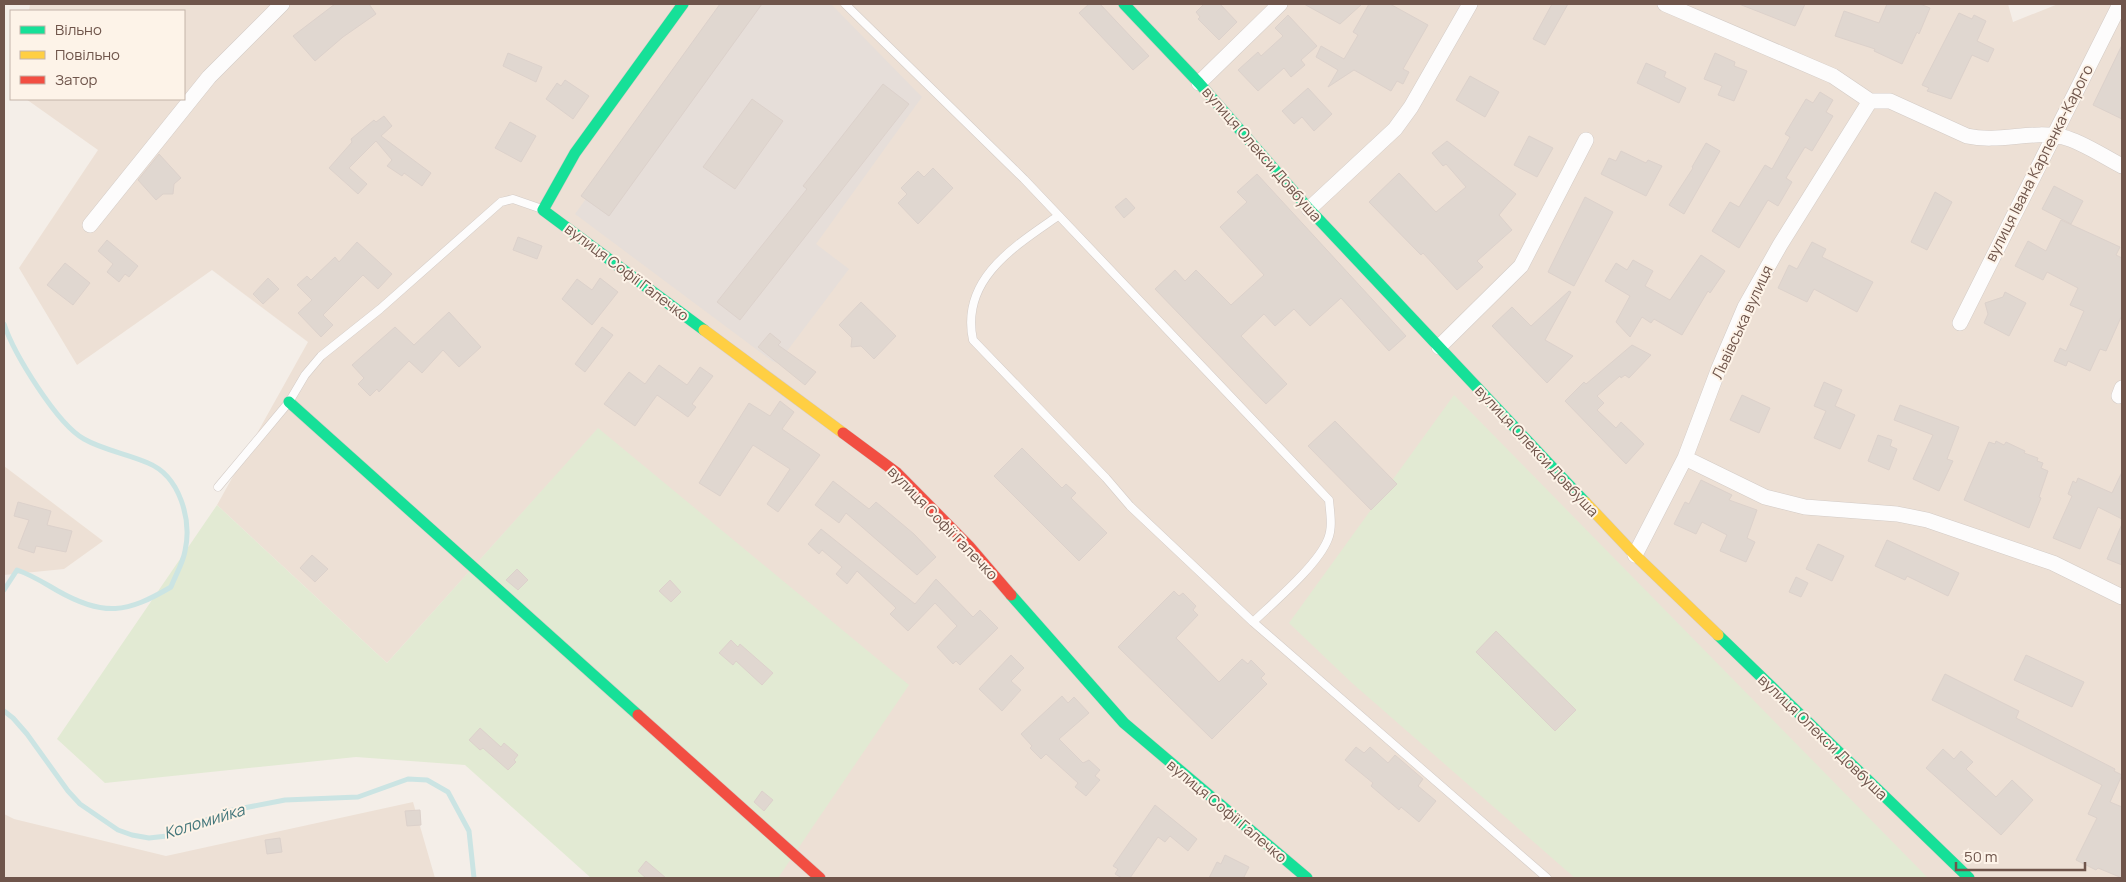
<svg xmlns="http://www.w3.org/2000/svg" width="2126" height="882" viewBox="0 0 2126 882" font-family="Manrope,sans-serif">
<rect width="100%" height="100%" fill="#f4eee8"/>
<!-- residential -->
<path fill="#ede0d5" d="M30 4H2008L2013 22 2058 4H2122V878H778L598 429 387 663 217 505 308 342 212 270 77 365 19 268 98 150 26 99H184V11H29Z
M4 466 103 541 64 569 4 575Z
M413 802 435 878H4V814L14 819 166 856Z"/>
<!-- industrial -->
<path fill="#e6ded9" d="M725 4H831L922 97 816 244 849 269 778 363 772 361 575 214Z"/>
<!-- green -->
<path fill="#e2ead3" d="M1454 395 1928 878H1575L1352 683 1289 623Z
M598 428 909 685 778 878H591L465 765 356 757 105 783 57 739 217 505 387 663Z"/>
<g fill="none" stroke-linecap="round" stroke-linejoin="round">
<!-- stream -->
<path stroke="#cbe4e3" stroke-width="5" d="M4 324C14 354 57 424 84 439 103 450 128 454 148 463 180 476 192 520 185 551 183 563 175 576 171 587 127 613 104 617 58 591 44 583 32 575 17 570L4 590
M4 711 13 718 27 734 68 791 80 804 118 830 132 835 149 838 167 836 228 811 285 800 358 797 408 779 427 780 448 792 469 831 474 878"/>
</g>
<!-- building -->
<path fill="#e0d7d0" stroke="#dcd1cb" d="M335 4H369L376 14 343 37 315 61 293 36Z
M720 4H762L609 216 581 196Z
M1089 4H1100L1149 56 1133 70 1079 13Z
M1204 4H1220L1237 22 1219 40 1198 19 1200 17 1196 12Z
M1304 4H1362L1340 24Z
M1369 4H1390L1428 25 1403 69 1409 72 1403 84 1397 81 1391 91 1354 70 1328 87 1338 70 1316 57 1321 46 1344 59 1358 35 1353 32Z
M1552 4H1568L1545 45 1533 39Z
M1739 4H1805L1795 26Z
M1887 4H1920L1930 8 1919 34 1917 32 1902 64 1874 51 1875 49 1835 36 1844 11 1879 23Z
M1959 13 1972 19 1974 15 1986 21 1977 41 1994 49 1988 62 1972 55 1951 99 1927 91 1929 88 1922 85Z
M1288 15 1317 46 1301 60 1305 65 1291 77 1284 68 1258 91 1238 70 1258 52 1261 56 1283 36 1275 28Z
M2122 45V119L2093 105Z
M508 53 542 67 536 82 503 66Z
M1715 53 1735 62 1734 66 1747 71 1734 101 1718 95 1722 86 1704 79Z
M1646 63 1666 72 1664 77 1686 88 1679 103 1637 83Z
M1470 76 1499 92 1485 117 1456 100Z
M565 80 589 96 573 119 546 99 557 83 561 86Z
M883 84 909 104 740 320 717 302 807 189 803 186Z
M1308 88 1332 114 1314 131 1302 117 1294 124 1282 111Z
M1820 92 1833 100 1826 112 1833 116 1812 151 1805 147 1786 178 1792 182 1778 206 1768 200 1739 248 1712 231 1730 202 1739 207 1765 165 1772 169 1790 137 1785 134 1806 99 1813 103Z
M752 99 783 121 735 189 703 167Z
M384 116 392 126 381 136 431 173 422 186 404 173 402 176 387 166 392 160 376 141 349 168 367 184 358 194 329 168 352 142 351 139 374 120 376 122Z
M510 122 536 136 521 162 495 148Z
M1529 136 1553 148 1537 177 1514 165Z
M1447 141 1516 194 1499 215 1512 230 1477 261 1483 267 1457 290 1423 253 1421 255 1369 202 1399 173 1436 212 1466 187 1446 164 1443 166 1432 153Z
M1706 143 1720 151 1684 214 1669 205 1693 168 1692 167Z
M1621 151 1646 163 1648 160 1662 166 1646 196 1601 174 1609 158 1616 161Z
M159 154 181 178 174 184 173 194H163L156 200 138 180Z
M933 168 953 188 918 224 898 203 907 194 901 188 918 171 924 177Z
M1257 174 1406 336 1389 351 1341 298 1310 326 1294 309 1275 326 1264 314 1241 336 1287 384 1266 404 1155 289 1175 270 1185 281 1196 270 1231 305 1264 275 1220 227 1247 202 1237 192Z
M2054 186 2083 201 2071 224 2042 209Z
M1935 192 1952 202 1927 250 1911 242Z
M1585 197 1613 212 1574 286 1548 272Z
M1126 198 1135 208 1124 218 1115 207Z
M2061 220 2120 247 2116 255 2122 258V315L2106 351 2100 349 2090 371 2068 361 2066 366 2054 361 2060 348 2066 351 2084 311 2070 305 2078 288 2047 272 2043 280 2015 266 2028 241 2046 251Z
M518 237 542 246 537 259 513 250Z
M107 240 138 266 129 277 125 274 119 282 107 272 113 264 98 251Z
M357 242 392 274 378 289 363 275 323 315 333 325 321 337 298 313 312 300 297 285 307 276 311 280 335 257 339 262Z
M1812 242 1826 249 1822 257 1873 282 1857 312 1814 289 1807 302 1778 288 1789 265 1797 269Z
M1701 255 1725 271 1710 293 1708 291 1682 335 1654 319 1651 323 1642 317 1630 337 1616 322 1630 296 1605 281 1616 263 1627 270 1633 260 1653 271 1645 286 1670 300Z
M65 263 90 283 73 305 47 285Z
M268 278 279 289 263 304 253 294Z
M600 278 618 292 592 325 562 299 577 279 592 290Z
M1569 291 1571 292 1545 340 1573 356 1547 383 1492 326 1512 307 1531 326Z
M2005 292 2026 303 2009 336 1984 323 1988 314 1985 303 2003 297Z
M861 302 896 336 874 359 861 346 851 347 852 338 839 325Z
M449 312 481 347 459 367 443 350 422 373 409 361 379 392 377 389 370 396 358 384 364 378 352 365 395 327 414 345Z
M602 327 613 335 585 372 575 364Z
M770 333 781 342 778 345 816 372 805 385 758 347Z
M1632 345 1651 355 1629 378 1625 375 1621 378 1620 376 1597 396 1604 403 1597 410 1616 428 1621 422 1644 444 1626 464 1565 401 1584 382 1586 384Z
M659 365 687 385 700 367 713 376 692 404 696 407 688 417 657 395 635 426 604 404 629 372 645 384Z
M1824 382 1842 390 1835 406 1855 415 1840 449 1814 438 1826 411 1814 406Z
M1742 395 1770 408 1759 433 1730 420Z
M780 401 794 412 782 429 820 455 778 512 767 504 790 469 753 445 720 496 699 483 749 403 770 416Z
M1900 405 1959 427 1947 459 1953 461 1939 491 1913 479 1933 435 1894 420Z
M1335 421 1397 484 1371 510 1308 446Z
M1878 435 1892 440 1890 446 1897 449 1889 470 1868 461Z
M1996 441 2004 445 2006 442 2025 451 2024 453 2038 458 2037 461 2043 463 2041 468 2048 471 2039 497 2041 498 2029 528 1964 500 1989 442 1995 444Z
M1022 448 1062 488 1066 484 1076 493 1071 498 1107 533 1079 561 994 476Z
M2122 472V519L2098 507 2080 549 2053 538 2072 496 2068 494 2073 481 2076 483 2078 478 2112 493Z
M1701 480 1732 495 1729 500 1757 510 1747 538 1755 542 1746 562 1720 551 1727 535 1702 522 1696 534 1674 524 1685 502 1689 504Z
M833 481 869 509 876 502 914 534 936 557 917 575 846 513 839 523 815 505Z
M18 502 51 511 47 525 72 531 66 552 36 546 34 553 18 548 29 520 14 516Z
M2122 524V565L2107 559Z
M821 529 915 604 936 579 973 617 980 610 998 628 960 665 956 661 953 664 937 647 957 626 935 603 908 631 890 614 896 608 857 571 847 584 836 574 842 567 822 550 819 554 808 544Z
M1887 540 1959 573 1948 596 1907 576 1905 580 1875 566Z
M1818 544 1844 556 1832 581 1806 569Z
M312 555 328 569 315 582 300 568Z
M517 569 528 580 518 590 506 580Z
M1796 577 1808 583 1801 597 1789 592Z
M670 580 681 592 671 602 659 591Z
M1174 591 1179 596 1183 593 1196 606 1193 610 1198 615 1176 638 1219 682 1242 659 1248 664 1251 660 1265 674 1261 678 1267 684 1212 739 1118 647Z
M1496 631 1576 710 1555 731 1476 652Z
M731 640 738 647 740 644 773 673 762 685 736 661 733 665 719 653Z
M1011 655 1024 668 1011 681 1021 690 1002 711 979 689Z
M2026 655 2084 682 2072 707 2014 680Z
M1945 674 2019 711 2016 718 2115 769 2114 771 2122 775 2110 802 2122 807V878L2098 868 2096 870 2076 860 2097 818 2088 814 2102 785 1932 700Z
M1062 696 1068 703 1074 697 1089 713 1059 739 1083 763 1089 760 1100 770 1095 776 1100 780 1086 796 1075 787 1078 783 1046 754 1041 759 1030 748 1032 746 1021 734Z
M480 728 501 747 504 743 518 755 514 760 516 762 508 770 483 748 480 750 469 740Z
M1356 747 1364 753 1370 747 1388 763 1395 755 1423 779 1418 786 1436 801 1419 822 1401 807 1399 810 1371 786 1373 783 1345 760Z
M1943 749 1954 759 1961 751 1973 762 1966 769 1996 797 2012 780 2033 800 2001 835 1926 768Z
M762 791 773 800 764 811 754 802Z
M1155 805 1197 839 1188 851 1170 836 1165 842 1158 837 1130 878H1122L1115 874 1118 869 1113 866Z
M420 810 421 825 407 826 405 811Z
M280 838 282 852 267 854 265 840Z
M1225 855 1249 867 1244 877 1246 878H1209L1217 862 1221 864Z
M646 861 666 878H646L638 871Z"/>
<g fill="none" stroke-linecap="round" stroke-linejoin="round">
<defs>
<path id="lane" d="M845 4 1024 179 1329 500C1330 512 1333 527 1328 539 1318 565 1274 602 1253 622
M1058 216C1015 246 960 279 973 340L1106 478 1130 506 1253 622 1547 878
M218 487 289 402 305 375 321 356 380 309 501 202 513 199 542 209"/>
<path id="street" d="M1665 4 1833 76 1870 101H1890L1967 136C1999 143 2032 130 2063 137 2083 142 2104 157 2122 166
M1199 83 1280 4
M1309 209 1395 129 1411 107 1470 4
M90 225 209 77 282 4
M1960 323 2120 4
M1439 347 1521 266 1586 140
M2119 396 2122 388
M1685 458 1765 497 1805 507 1897 514 1927 520 2053 563 2122 597
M1635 555 1685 458 1719 368 1745 307 1780 245 1870 101"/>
<path id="fast" d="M683 4 575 153 543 210 704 330
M1124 4 1199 83 1309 209 1585 502
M289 402 638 715
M1011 595 1124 723 1307 878
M1718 635 1969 878"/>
<path id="slow" d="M704 330 843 433
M1585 502 1635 555 1718 635"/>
<path id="jam" d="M843 433 897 473 969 546 1011 595
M638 715 820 878"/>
</defs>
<!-- lane casing -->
<use href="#lane" stroke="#d3cbc6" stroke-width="9"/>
<!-- street casing -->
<use href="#street" stroke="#d3cbc6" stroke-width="16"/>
<!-- fast casing -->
<use href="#fast" stroke="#d3cac4" stroke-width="12"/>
<!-- slow casing -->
<use href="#slow" stroke="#d3cac4" stroke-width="12"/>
<!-- jam casing -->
<use href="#jam" stroke="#d3cac4" stroke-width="12"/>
<!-- lane -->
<use href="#lane" stroke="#fdfcfc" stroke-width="8"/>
<!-- street -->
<use href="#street" stroke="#fdfcfc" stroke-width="15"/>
<!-- fast -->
<use href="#fast" stroke="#16e098" stroke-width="11"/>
<!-- slow -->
<use href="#slow" stroke="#ffcf43" stroke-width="11"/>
<!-- jam -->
<use href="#jam" stroke="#f24e42" stroke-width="11"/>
</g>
<g text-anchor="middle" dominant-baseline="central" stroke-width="4" stroke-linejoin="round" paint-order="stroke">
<!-- street labels -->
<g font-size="15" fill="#6f554b" stroke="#fdf3e8">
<text transform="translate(1262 154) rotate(49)">вулиця Олекси Довбуша</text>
<text transform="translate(2039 163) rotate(-63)">вулиця Івана Карпенка-Карого</text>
<text transform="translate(627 272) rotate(37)">вулиця Софії Галечко</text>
<text transform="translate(1742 322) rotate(-65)">Львівська вулиця</text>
<text transform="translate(1537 451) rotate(47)">вулиця Олекси Довбуша</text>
<text transform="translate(943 523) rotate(46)">вулиця Софії Галечко</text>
<text transform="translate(1823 737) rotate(44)">вулиця Олекси Довбуша</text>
<text transform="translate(1227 811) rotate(40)">вулиця Софії Галечко</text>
</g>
<!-- water labels -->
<g font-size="16" font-style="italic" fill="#43767b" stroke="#fdf3e8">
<text transform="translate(204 821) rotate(-17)">Коломийка</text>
</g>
</g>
<!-- border -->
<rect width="2126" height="882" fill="none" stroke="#6f554b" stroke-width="10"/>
<!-- legend -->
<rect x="10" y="10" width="175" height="90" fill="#fdf3e8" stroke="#c4b4a9"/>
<rect x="20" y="26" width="25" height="8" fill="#16e098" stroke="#c4b4a9"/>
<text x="55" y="35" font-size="15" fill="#6f554b">Вільно</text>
<rect x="20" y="51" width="25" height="8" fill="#ffcf43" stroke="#c4b4a9"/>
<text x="55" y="60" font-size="15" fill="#6f554b">Повільно</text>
<rect x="20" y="76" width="25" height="8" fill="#f24e42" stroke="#c4b4a9"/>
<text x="55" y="85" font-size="15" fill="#6f554b">Затор</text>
<!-- scale -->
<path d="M1956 862v8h129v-8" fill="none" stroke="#6f554b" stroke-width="2.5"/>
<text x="1964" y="862" font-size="15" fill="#6f554b" stroke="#fdf3e8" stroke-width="4" paint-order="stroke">50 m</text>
</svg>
